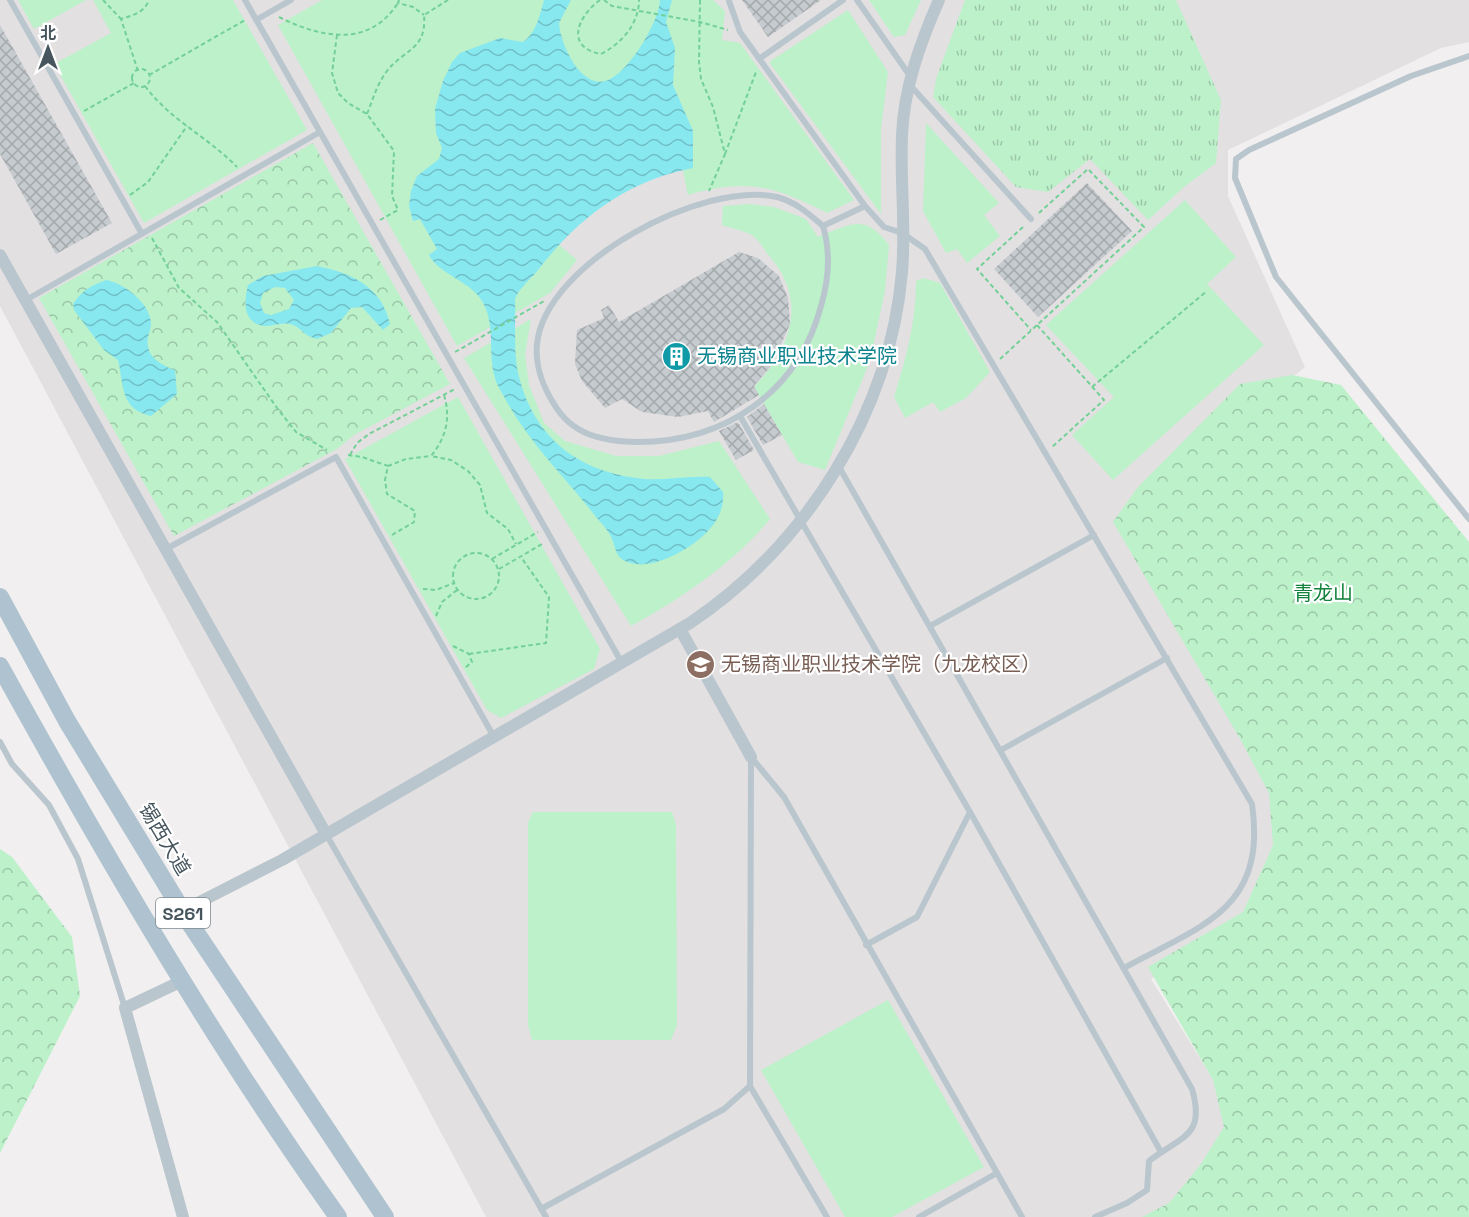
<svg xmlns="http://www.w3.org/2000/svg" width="1469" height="1217" viewBox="0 0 1469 1217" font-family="'Space Grotesk','Noto Sans SC',sans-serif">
<defs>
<pattern id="grass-tufts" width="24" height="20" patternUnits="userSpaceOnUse" patternTransform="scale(1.5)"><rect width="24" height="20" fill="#bcf1ca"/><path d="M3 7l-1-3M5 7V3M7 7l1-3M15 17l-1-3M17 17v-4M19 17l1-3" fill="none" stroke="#9bc6a7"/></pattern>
<pattern id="forest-crowns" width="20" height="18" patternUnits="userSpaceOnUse" patternTransform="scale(1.5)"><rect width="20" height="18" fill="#bcf1ca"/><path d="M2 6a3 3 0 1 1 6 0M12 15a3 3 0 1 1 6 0" fill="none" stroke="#9bc6a7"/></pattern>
<pattern id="water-waves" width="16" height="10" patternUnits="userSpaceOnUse" patternTransform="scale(1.5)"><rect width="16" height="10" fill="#88e8f0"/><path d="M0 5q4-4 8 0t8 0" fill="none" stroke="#71bfc6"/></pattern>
<pattern id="building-cross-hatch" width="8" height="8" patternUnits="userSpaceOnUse" patternTransform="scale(1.5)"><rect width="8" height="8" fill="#c6cbcf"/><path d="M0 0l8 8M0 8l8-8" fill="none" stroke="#a3a8ab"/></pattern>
</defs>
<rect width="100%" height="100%" fill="#f2eff0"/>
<!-- education -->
<path fill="#e3e0e2" d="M0 0H1469V42L1441 48 1228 150V196L1305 367 1114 522 1337 858 1151 979 1256 1149 1189 1217H486L0 306Z"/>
<!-- grass -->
<path fill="url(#grass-tufts)" d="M965 0H1176L1221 100 1216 163 1184 187 1148 220 1090 159 1048 192 1016 187 933 97 936 79Z"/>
<!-- forest -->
<path fill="url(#forest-crowns)" d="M313 143 450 384 354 435 337 449 174 536 39 298Z
M1292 375 1341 385 1469 542V1217H1142L1169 1203 1201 1164 1224 1127 1213 1080 1148 967 1243 912 1273 845 1269 793 1239 737 1113 522 1138 487 1240 384Z
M0 849 12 857 72 937 80 996 0 1153Z"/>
<!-- garden -->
<path fill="#bcf1ca" d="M18 0H86L34 29Z
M93 0H233L307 130 144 223 54 64 111 33Z
M322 0H713L725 11 722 40 740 43 854 200 827 213C774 186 747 178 688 195L682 166 614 190 557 243 577 260 550 293 457 346 278 25Z
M869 0H921L905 35 894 37Z
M848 10 888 72 881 129V214L769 62Z
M926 123 999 203 984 215 1000 236 967 263 957 249 946 253 923 211Z
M1185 200 1236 257 1207 284 1264 345 1113 480 1072 435 1114 397 1046 325Z
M750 204 774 207 806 219 818 237C851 224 865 213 889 245L885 291 870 361 825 470 798 462 754 387C790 349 808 303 771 258 765 252 760 241 753 236 745 231 731 228 722 225L723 206Z
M924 278 940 283 990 372 966 398 940 412 933 402 905 418 894 397C906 358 916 322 916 281Z
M531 319 525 354 529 385 544 423 565 441 616 456H659L719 441 770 519C734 563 681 599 631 626L464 358Z
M458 397 600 649 594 669 501 718 487 710 345 459Z
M533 812H672L676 825 677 1025 671 1040H532L528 1025V823Z
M888 1000 984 1167 892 1217H845L761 1070Z"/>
<!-- water -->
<path fill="url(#water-waves)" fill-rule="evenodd" d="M544 0H571L559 23C560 44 583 96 612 78 631 67 659 22 660 0H672L666 22 675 48 673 85 693 131V168C627 181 579 217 538 270 530 280 520 287 515 299 516 323 513 353 519 377 534 436 576 470 636 478 661 482 685 475 710 477L723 492C725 514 711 531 693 544 676 556 646 571 625 561 615 556 616 548 612 539 609 531 601 523 596 517 566 478 531 445 507 402 503 394 497 386 495 378 487 352 497 322 480 298 467 280 439 274 429 255L437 249 420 219 413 221 409 206 411 191 417 176 439 159 442 148 436 133 435 109 443 81 452 62 460 53 500 38 523 42C536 33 540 15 544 0Z
M317 266C352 273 382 287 390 324L383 330 362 307 351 308 331 333 317 339C302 335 303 329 293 325 283 321 275 326 265 326 242 324 244 301 248 285L263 276ZM275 287 285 288 294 300 289 309 271 315 264 313 260 303 263 293Z
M106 280C124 283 150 303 151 323 151 328 149 333 148 337 145 356 159 364 175 370L177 394 151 416C120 409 124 386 118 360L104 350 74 310 73 304C82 290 91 286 106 280Z"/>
<!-- building -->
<path fill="url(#building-cross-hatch)" d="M742 0H821L768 37Z
M0 25 112 223 56 254 0 154Z
M1087 183 1132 231 1038 317 994 269Z
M739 252 758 258 779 276 788 298 790 324 772 365 754 386 759 395 714 422 708 411 678 417 642 412 622 399 605 408 582 381 575 364 577 330 604 318 601 310 609 305 619 322Z
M764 404 782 435 763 445 747 417Z
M738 422 754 450 736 460 719 431Z"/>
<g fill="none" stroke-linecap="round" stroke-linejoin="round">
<!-- path -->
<path stroke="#73d096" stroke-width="2" stroke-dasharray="4.5 3" stroke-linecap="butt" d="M103 0 121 19
M399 0 398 3 413 7 424 15
M600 0C578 16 564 47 601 54 621 44 639 24 639 0
M604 0 612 6 700 22 728 30
M700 0 699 62 701 79 713 107 725 154 709 191
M279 17C321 38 369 48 398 3
M337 35 332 73 338 93 348 103 367 114 394 151 392 196 398 210 380 220
M132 78a9 9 0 1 1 18 0a9 9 0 1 1-18 0Z
M138 71 121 19C133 15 144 13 149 0
M149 75 245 20
M145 86C170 120 208 137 237 167
M84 111 134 83
M367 114C373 99 377 84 387 71 404 49 427 50 424 15L448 0
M725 154 756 72
M130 195 148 182 187 126
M1023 227 977 269 1031 330
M152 238 179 288 217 322 277 408 296 432 327 450
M1037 325 1104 400 1052 447
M455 352 544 301
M1000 359 1144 227 1088 169 1039 213
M1092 387 1207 291
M444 395C451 418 446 438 431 456L451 460 468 471 480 485 487 513 508 529 516 544
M348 455 362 457 388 466
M350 455 357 443 369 434 455 389
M392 535 414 522 415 511 387 494 385 480 388 466 406 459 431 456
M453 576a23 23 0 1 1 46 0a23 23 0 1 1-46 0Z
M492 559 538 532
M499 569 544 543
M423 589 436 590 454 583
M436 616 442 602 457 590
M453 646 469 654 472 662 465 668
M469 654 546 643 549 597 521 557"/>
<!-- lane -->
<path stroke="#bac6cd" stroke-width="6" d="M10 0 142 234
M245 0 622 663
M857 0 910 76
M729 1 740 32 865 206 884 227 902 233 925 249 1252 804C1267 910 1202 925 1124 968
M256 20 291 0
M1469 56 1411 76 1249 150 1236 159 1235 178 1276 277 1469 519
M759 59 843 0
M909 84 1031 219
M823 226C831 253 829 279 821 306 798 393 724 443 635 442 602 441 572 435 554 404 543 387 535 365 537 344 545 263 703 180 777 197 796 202 809 214 823 226L865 206
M26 300 320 132
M740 416 970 812 1161 1152
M838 465 1192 1089C1206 1137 1181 1136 1149 1161L1147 1190 1127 1203 1095 1217
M166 549 336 457 494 737
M930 626 1094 535
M0 742 12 764 49 805 78 859 125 1008
M1001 750 1167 658
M751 757 784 797 1022 1217
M751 757 750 1086 827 1217
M326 834 546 1217
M866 945 917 917 970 812
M541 1209 724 1109 750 1086
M919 1217 997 1173"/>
<!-- street -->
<path stroke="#bac6cd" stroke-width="12" d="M0 255 326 834
M680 629 751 757
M182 911 282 860 690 623C806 545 890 413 902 272 906 227 900 181 902 135 904 88 920 43 939 0
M183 1217 125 1008 184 980"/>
<!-- primary -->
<path stroke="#aec3cf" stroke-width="18" d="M0 597 67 721 189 922 385 1217
M0 666C104 854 213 1042 338 1217"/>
</g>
<!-- icons -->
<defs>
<symbol id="building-disc" viewBox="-11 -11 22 22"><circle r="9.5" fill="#0f9aa8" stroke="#fff"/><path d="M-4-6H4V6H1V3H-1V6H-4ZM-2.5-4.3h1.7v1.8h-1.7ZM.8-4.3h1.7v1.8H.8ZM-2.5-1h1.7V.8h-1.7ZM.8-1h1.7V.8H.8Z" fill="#fff"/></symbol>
<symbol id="university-disc" viewBox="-11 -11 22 22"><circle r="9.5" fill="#8d6e63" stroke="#fff"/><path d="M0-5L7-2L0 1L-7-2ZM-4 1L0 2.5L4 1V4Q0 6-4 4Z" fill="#fff"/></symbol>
</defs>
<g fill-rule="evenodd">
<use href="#building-disc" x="660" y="340" width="33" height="33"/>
<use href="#university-disc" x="684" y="648" width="33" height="33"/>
</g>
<g text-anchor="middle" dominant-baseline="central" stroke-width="4.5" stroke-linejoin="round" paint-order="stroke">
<!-- shield labels -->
<rect fill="#fff" stroke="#7e898e" stroke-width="1.5" x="156" y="898" width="54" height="30" rx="4.5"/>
<g font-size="18" font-weight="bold" fill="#47565e">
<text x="183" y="913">S261</text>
</g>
<!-- culture labels -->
<g font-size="20" fill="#0d838f" stroke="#fff" text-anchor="start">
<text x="697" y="356">无锡商业职业技术学院</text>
</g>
<!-- park labels -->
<g font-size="20" fill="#13833c" stroke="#fff">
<text x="1323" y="593">青龙山</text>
</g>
<!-- education labels -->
<g font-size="20" fill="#785e54" stroke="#fff" text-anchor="start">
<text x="721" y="664">无锡商业职业技术学院（九龙校区）</text>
</g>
<!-- street labels -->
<g font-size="20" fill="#47565e" stroke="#fff">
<text transform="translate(165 839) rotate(59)">锡西大道</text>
</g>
</g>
<!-- north arrow -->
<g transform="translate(48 48)" stroke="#ffffff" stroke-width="4.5" paint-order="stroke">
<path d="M0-4.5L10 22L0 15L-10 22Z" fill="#47565e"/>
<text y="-9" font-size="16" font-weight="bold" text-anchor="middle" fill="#47565e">北</text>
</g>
</svg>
